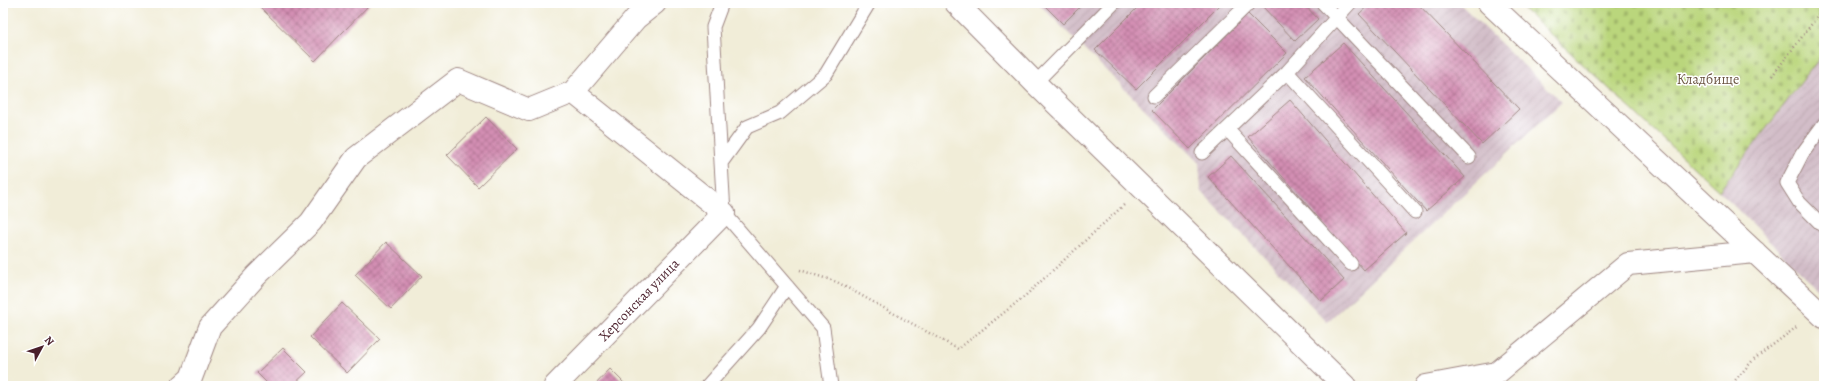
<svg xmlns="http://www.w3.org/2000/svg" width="1827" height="389" viewBox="0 0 1827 389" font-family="Alegreya,serif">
<defs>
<pattern id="industrial-furrows" width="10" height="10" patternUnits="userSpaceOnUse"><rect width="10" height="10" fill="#d2bdc8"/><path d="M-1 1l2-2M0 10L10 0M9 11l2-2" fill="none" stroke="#b6a2ac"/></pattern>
<pattern id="cemetery-stones" width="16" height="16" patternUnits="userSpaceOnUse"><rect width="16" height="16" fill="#bad67c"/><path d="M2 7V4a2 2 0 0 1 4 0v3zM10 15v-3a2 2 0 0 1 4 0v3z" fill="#a1b76b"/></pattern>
<pattern id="building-cross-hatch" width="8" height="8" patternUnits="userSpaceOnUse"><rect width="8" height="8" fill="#d38eb3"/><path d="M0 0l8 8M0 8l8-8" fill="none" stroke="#ad7392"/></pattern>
</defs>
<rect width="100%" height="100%" fill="#fff"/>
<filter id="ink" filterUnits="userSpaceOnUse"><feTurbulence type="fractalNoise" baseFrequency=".025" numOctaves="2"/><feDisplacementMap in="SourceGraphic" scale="8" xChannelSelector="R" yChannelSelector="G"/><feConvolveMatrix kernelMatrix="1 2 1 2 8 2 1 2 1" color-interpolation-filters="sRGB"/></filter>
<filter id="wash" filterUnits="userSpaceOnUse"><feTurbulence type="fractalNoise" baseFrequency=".012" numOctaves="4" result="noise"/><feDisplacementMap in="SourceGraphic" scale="16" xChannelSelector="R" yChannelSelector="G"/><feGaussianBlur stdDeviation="0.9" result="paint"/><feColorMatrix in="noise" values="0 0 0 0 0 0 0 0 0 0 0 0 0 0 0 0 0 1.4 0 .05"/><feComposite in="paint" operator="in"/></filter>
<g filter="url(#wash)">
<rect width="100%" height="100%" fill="#f1edd8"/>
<!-- industrial -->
<path fill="url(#industrial-furrows)" d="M1038 3H1459L1562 102 1327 322 1201 191 1199 163Z
M1824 52V296L1719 191Z"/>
<!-- cemetery -->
<path fill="url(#cemetery-stones)" stroke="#827a54" d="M1517 3H1824V52L1719 191Z"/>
<g id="blocks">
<!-- building -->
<path fill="url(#building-cross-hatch)" d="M256 3H371L315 61Z
M1042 3H1084L1063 24Z
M1142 3H1222L1136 89 1095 50Z
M1265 3H1303L1318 19 1295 41 1262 6Z
M1371 3H1417L1519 109 1482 144 1359 14Z
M1248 14 1287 53 1190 149 1152 110Z
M1343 43 1465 177 1426 211 1305 77Z
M1290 100 1406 233 1364 270 1248 137Z
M486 117 517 149 478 187 447 155Z
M1231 156 1344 280 1321 301 1208 177Z
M386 242 422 276 391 309 355 275Z
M342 303 380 339 347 373 310 337Z
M283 348 307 372 292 386H270L257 373Z
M610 369 627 386H594Z"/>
</g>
</g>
<g filter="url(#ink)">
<use href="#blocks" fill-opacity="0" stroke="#9e8682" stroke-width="1"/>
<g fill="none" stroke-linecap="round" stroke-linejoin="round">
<defs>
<path id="service" d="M722 3 713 27 724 213 823 328 831 386
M1323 3 1469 157
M1287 72 1415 212
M1035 83 1114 3
M1154 96 1249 3
M1824 124 1802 154 1787 183 1799 202 1824 227
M1227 129 1351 264
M1202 153 1287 72 1350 3
M721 163 747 127 780 113 826 74 869 3
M707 386 759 328 787 286"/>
<path id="minor" d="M956 3 1035 83 1345 386
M1489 3 1824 317
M182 386 191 378 210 327 256 276 311 222 356 158 458 80 529 110 573 92 636 18 655 3
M555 386 724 213 573 92
M1426 386 1497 373 1628 264 1755 252"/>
</defs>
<!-- service casing -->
<use href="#service" stroke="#9e8682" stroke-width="15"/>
<!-- minor casing -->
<use href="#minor" stroke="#9e8682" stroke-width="24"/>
<!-- path -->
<path stroke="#9e8682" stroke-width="2.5" stroke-dasharray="1 3" stroke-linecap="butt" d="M1772 76 1824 8
M800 270 837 282 958 349 1025 296 1125 204
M1730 386 1754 359 1798 326"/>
<!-- service -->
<use href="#service" stroke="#fff" stroke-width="13"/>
<!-- minor -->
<use href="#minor" stroke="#fff" stroke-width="22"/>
</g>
</g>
<g text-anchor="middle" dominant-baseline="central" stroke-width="3" stroke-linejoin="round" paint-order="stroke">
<!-- park labels -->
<g font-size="14" fill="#6c5643" stroke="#fff">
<text x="1708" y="79">Кладбище</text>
</g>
<!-- street labels -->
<g font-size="14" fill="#4a1f2b" stroke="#fff">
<text transform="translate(639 300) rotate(-46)">Херсонская улица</text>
</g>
</g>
<!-- margin -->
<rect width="1827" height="389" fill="none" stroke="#fff" stroke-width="16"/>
<!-- north arrow -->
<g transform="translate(42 347) rotate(50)" stroke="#ffffff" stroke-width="3" paint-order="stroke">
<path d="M0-3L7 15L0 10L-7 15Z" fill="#4a1f2b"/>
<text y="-6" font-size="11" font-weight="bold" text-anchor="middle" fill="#4a1f2b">N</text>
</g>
</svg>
